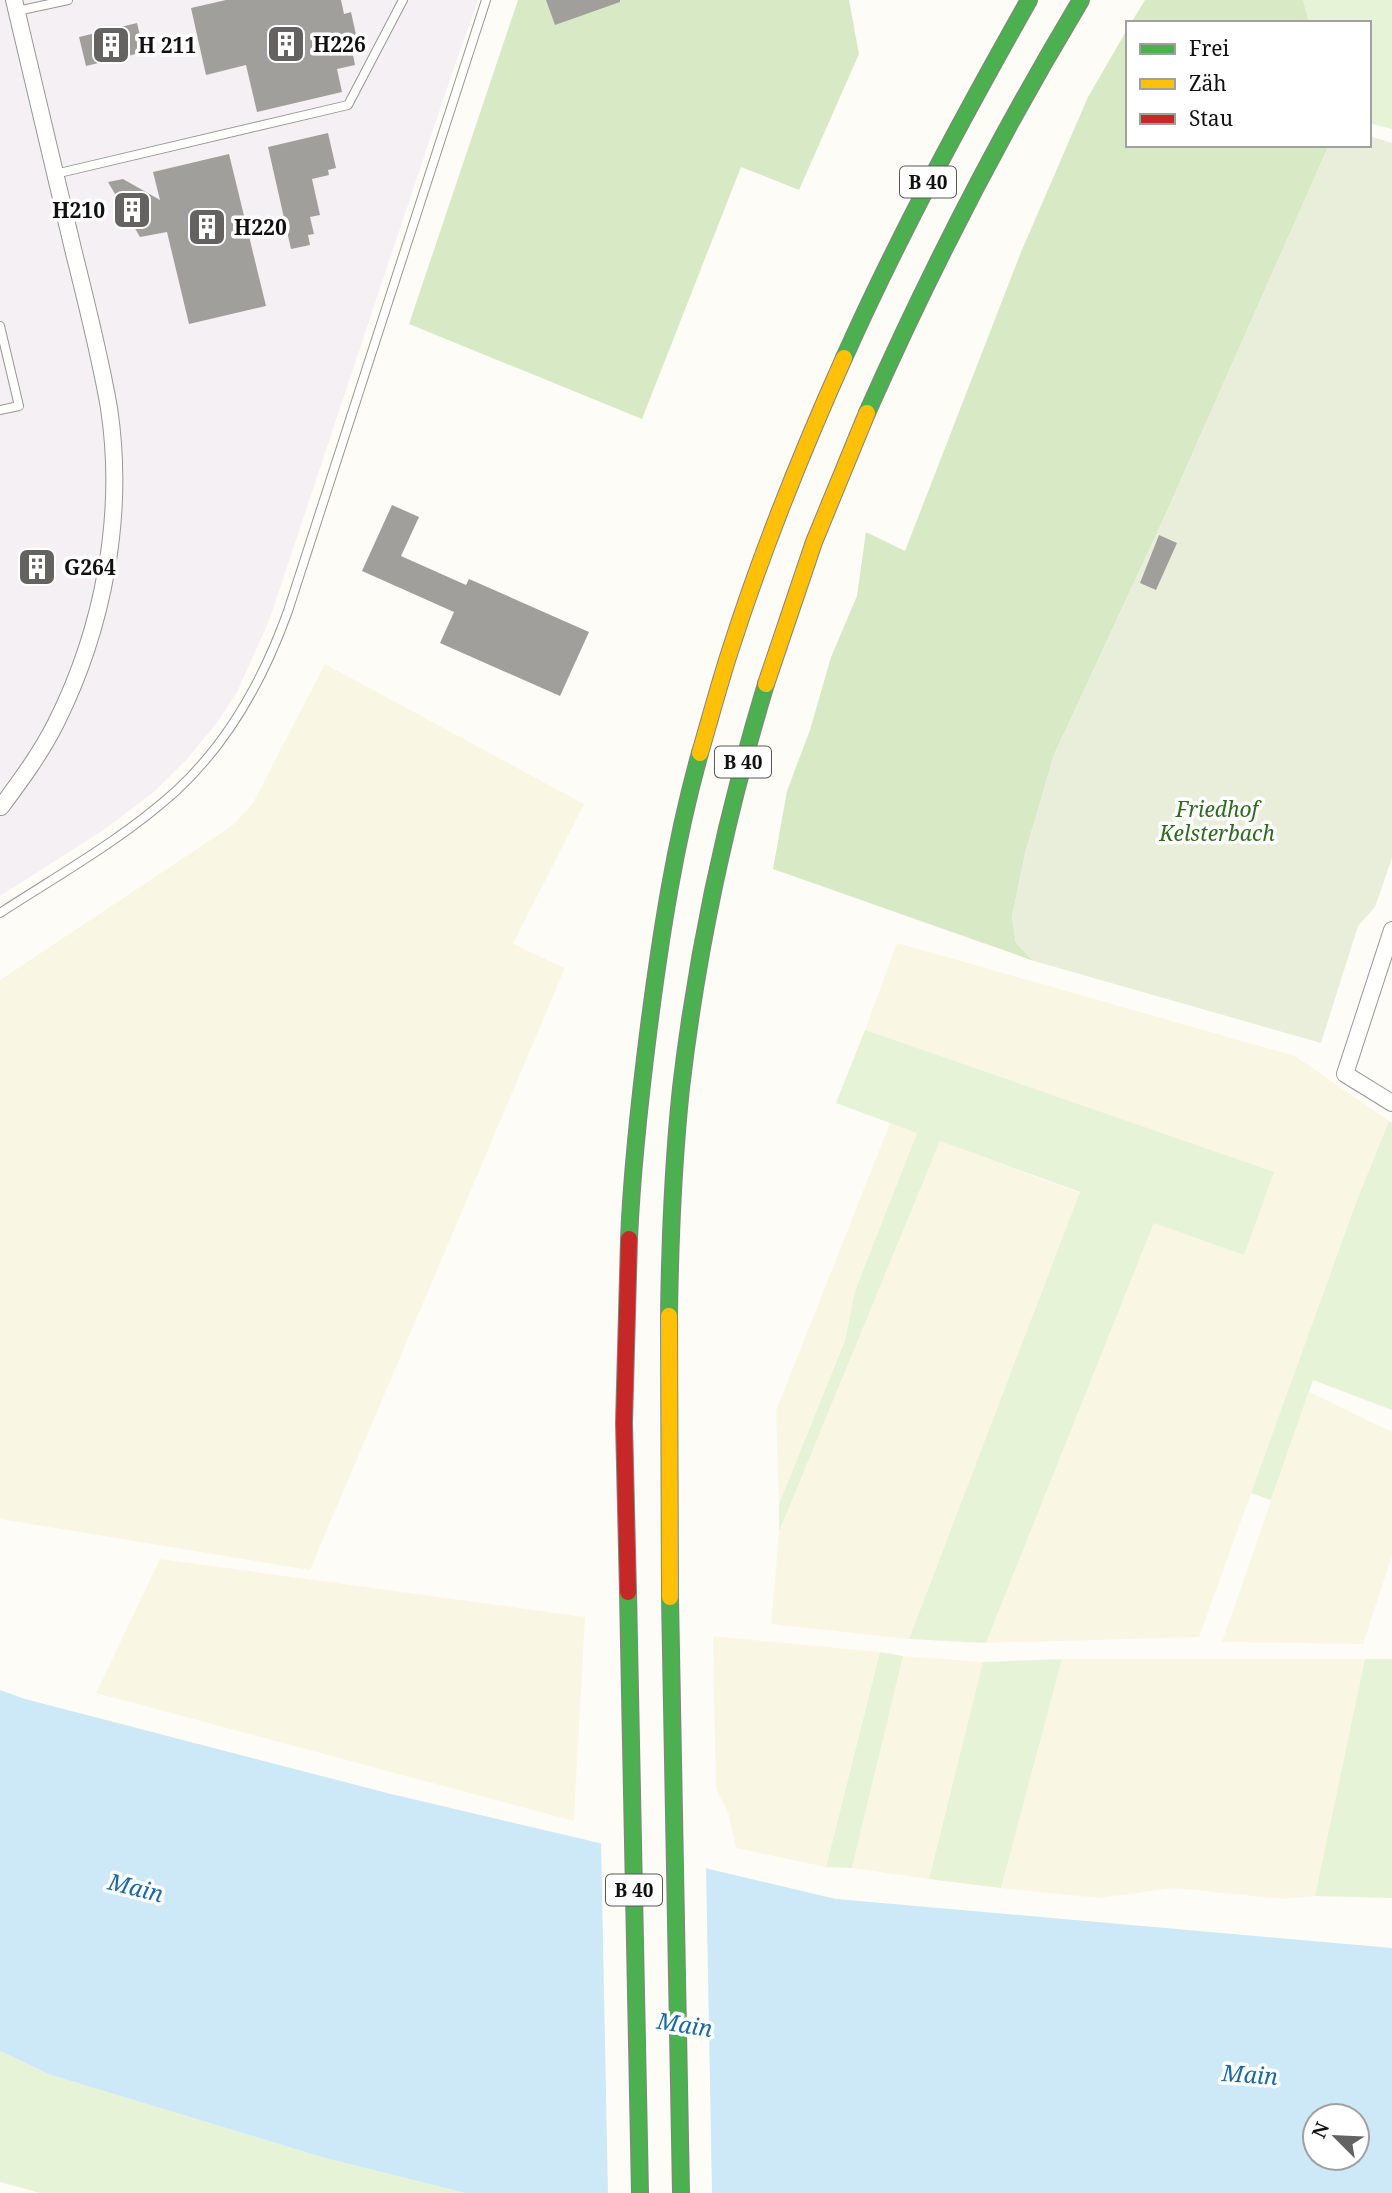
<svg xmlns="http://www.w3.org/2000/svg" width="1392" height="2193" viewBox="0 0 1392 2193" font-family="'Noto Serif',serif">
<rect width="100%" height="100%" fill="#fdfcf7"/>
<!-- industrial -->
<path fill="#f5f0f3" d="M0 0H478L446 91 269 621 237 692 217 723 187 759 155 791 105 829 0 896Z"/>
<!-- farmland -->
<path fill="#f9f7e4" d="M325 664 584 804 513 944 565 968 310 1570 0 1519V980L233 825 253 803Z
M897 943 1295 1056 1389 1121 1357 1200 1199 1637 986 1643 1154 1223 865 1030Z
M890 1123 917 1133 855 1291 845 1339 779 1504 776 1411Z
M940 1141 1080 1193 909 1639 771 1624 779 1532Z
M1309 1392 1392 1432V1556L1363 1644 1222 1642Z
M160 1559 585 1617 574 1821 96 1693Z
M713 1636 880 1652 826 1867 736 1848 729 1815 716 1789Z
M903 1656 983 1662 929 1879 852 1868Z
M1062 1659H1365L1315 1896 1283 1899 1174 1888 1099 1898 1001 1888Z"/>
<!-- green -->
<path fill="#e7f3d7" d="M1303 0H1392V129L1369 123V23H1309Z
M865 1030 1274 1172 1244 1255 1154 1223 986 1643 909 1639 1080 1192 940 1141 779 1532V1504L845 1340 855 1291 917 1133 836 1103Z
M1389 1121 1392 1123V1410L1313 1380 1271 1500 1251 1493 1357 1200Z
M880 1652 903 1656 852 1868 826 1867Z
M1062 1659 1001 1888 929 1879 983 1662Z
M1365 1659H1392V1898L1315 1896Z
M0 2051 51 2075 325 2158 465 2193H40L0 2182Z"/>
<!-- forest -->
<path fill="#d8eac5" d="M518 0H849L859 54 799 190 741 167 642 419 409 324Z
M1145 0H1303L1309 23H1131Z
M1128 28V145H1329L1164 518 1054 755 1025 854 1012 917 1016 943 1034 961 773 869 787 791 810 730 831 657 857 596 866 532 905 551 1021 252 1088 97Z"/>
<!-- cemetery -->
<path fill="#e9eedb" d="M1369 136 1392 143V858L1375 907 1358 926 1321 1043 1034 961 1016 943 1012 917 1025 854 1054 755 1164 518 1329 145H1369Z"/>
<!-- water -->
<path fill="#cde8f7" fill-rule="evenodd" d="M0 1690 25 1699 391 1794 836 1899 1392 1948V2193H465L325 2158 51 2075 0 2051ZM1315 2116H1357V2158H1315Z"/>
<!-- pier -->
<path fill="#fdfcf7" d="M601 1840 706 1865 712 2193H608Z"/>
<!-- building -->
<path fill="#a19f9c" d="M226 0H341L344 14 351 12 358 44 351 45 355 65 337 69 342 92 257 112 246 65 206 75 191 8Z
M546 0H620V2L555 25Z
M137 23 144 52 86 66 79 37Z
M328 133 336 168 328 170 329 175 312 179 320 215 310 217 314 234 308 235 310 245 291 249 268 147Z
M229 154 266 306 189 324 167 232 140 237 108 182 123 179 160 200 153 172Z
M392 505 419 517 401 556 466 585 469 579 589 632 560 696 440 643 454 612 362 571Z
M1159 535 1177 543 1156 590 1140 583Z"/>
<g fill="none" stroke-linecap="round" stroke-linejoin="round">
<defs>
<path id="lane" d="M17 11 68 0
M55 174 348 105 403 0
M0 326 19 406 0 410
M0 913C60 874 123 839 176 791 229 742 264 678 288 611L486 0"/>
<path id="street" d="M1 807C21 780 41 753 56 723 104 627 125 514 109 408 100 356 87 305 74 253 54 169 34 84 14 0
M1392 930 1345 1074 1392 1103"/>
<path id="fast" d="M844 358C899 235 963 117 1029 0
M867 413C930 271 1001 133 1081 0
M629 1239C632 1167 640 1097 649 1026 661 934 675 842 700 753
M669 1316C670 1240 673 1164 681 1088 697 951 726 816 766 684
M628 1592 640 2193
M670 1597 681 2193"/>
<path id="slow" d="M766 684 814 542 867 413
M700 753C710 719 719 685 730 651 762 551 801 454 844 358
M669 1316 670 1597"/>
<path id="jam" d="M628 1592 624 1423 629 1239"/>
</defs>
<!-- lane casing -->
<use href="#lane" stroke="#979795" stroke-width="10"/>
<!-- street casing -->
<use href="#street" stroke="#979795" stroke-width="18"/>
<!-- fast casing -->
<use href="#fast" stroke="#858482" stroke-width="18"/>
<!-- slow casing -->
<use href="#slow" stroke="#858482" stroke-width="18"/>
<!-- jam casing -->
<use href="#jam" stroke="#858482" stroke-width="18"/>
<!-- lane -->
<use href="#lane" stroke="#fffffe" stroke-width="8"/>
<!-- street -->
<use href="#street" stroke="#fffffe" stroke-width="16"/>
<!-- fast -->
<use href="#fast" stroke="#4caf50" stroke-width="16"/>
<!-- slow -->
<use href="#slow" stroke="#ffc107" stroke-width="16"/>
<!-- jam -->
<use href="#jam" stroke="#c62828" stroke-width="16"/>
</g>
<!-- icons -->
<defs>
<symbol id="building-square" viewBox="-11 -11 22 22"><rect x="-9" y="-9" width="18" height="18" rx="4" fill="#646362" stroke="#fff"/><path d="M-4-6H4V6H1V3H-1V6H-4ZM-2.5-4.3h1.7v1.8h-1.7ZM.8-4.3h1.7v1.8H.8ZM-2.5-1h1.7V.8h-1.7ZM.8-1h1.7V.8H.8Z" fill="#fff"/></symbol>
</defs>
<g fill-rule="evenodd">
<use href="#building-square" x="264" y="22" width="44" height="44"/>
<use href="#building-square" x="89" y="23" width="44" height="44"/>
<use href="#building-square" x="110" y="188" width="44" height="44"/>
<use href="#building-square" x="185" y="205" width="44" height="44"/>
<use href="#building-square" x="15" y="545" width="44" height="44"/>
</g>
<g text-anchor="middle" dominant-baseline="central" stroke-width="7" stroke-linejoin="round" paint-order="stroke">
<!-- shield labels -->
<g fill="#fff" stroke="#585858" stroke-width="2">
<rect x="900" y="166.5" width="56" height="31" rx="5"/>
<rect x="715" y="746.5" width="56" height="31" rx="5"/>
<rect x="606" y="1874.5" width="56" height="31" rx="5"/>
</g>
<g font-size="19" font-weight="bold" fill="#111">
<text x="928" y="182">B 40</text>
<text x="743" y="762">B 40</text>
<text x="634" y="1890">B 40</text>
</g>
<!-- poi labels -->
<g font-size="21" font-weight="bold" fill="#111" stroke="#fff" text-anchor="start">
<text x="313" y="44">H226</text>
<text x="138" y="45">H 211</text>
<text x="105" y="210" text-anchor="end">H210</text>
<text x="234" y="227">H220</text>
<text x="64" y="567">G264</text>
</g>
<!-- park labels -->
<g font-size="21" font-style="italic" fill="#2f6b1f" stroke="#fff">
<text x="1217" y="809">Friedhof<tspan x="1217" dy="24">Kelsterbach</tspan></text>
</g>
<!-- water labels -->
<g font-size="23" font-style="italic" fill="#1768a6" stroke="#fff">
<text transform="translate(136 1887) rotate(14)">Main</text>
<text transform="translate(685 2024) rotate(9)">Main</text>
<text transform="translate(1250 2074) rotate(4)">Main</text>
</g>
</g>
<!-- legend -->
<rect x="1126" y="21" width="245" height="126" fill="#ffffff" stroke="#a0a0a0" stroke-width="2"/>
<rect x="1140" y="44" width="35" height="10" fill="#4caf50" stroke="#a0a0a0" stroke-width="2"/>
<text x="1189" y="56" font-size="21" fill="#111111">Frei</text>
<rect x="1140" y="79" width="35" height="10" fill="#ffc107" stroke="#a0a0a0" stroke-width="2"/>
<text x="1189" y="91" font-size="21" fill="#111111">Zäh</text>
<rect x="1140" y="114" width="35" height="10" fill="#c62828" stroke="#a0a0a0" stroke-width="2"/>
<text x="1189" y="126" font-size="21" fill="#111111">Stau</text>
<!-- north arrow -->
<g transform="translate(1336 2137) rotate(294)"><circle r="33" fill="#ffffff" stroke="#a0a0a0" stroke-width="2"/>
<path d="M0-5L12 26L0 18L-12 26Z" fill="#646362"/>
<text y="-10" font-size="19" font-weight="bold" text-anchor="middle" fill="#111111">N</text>
</g>
</svg>
